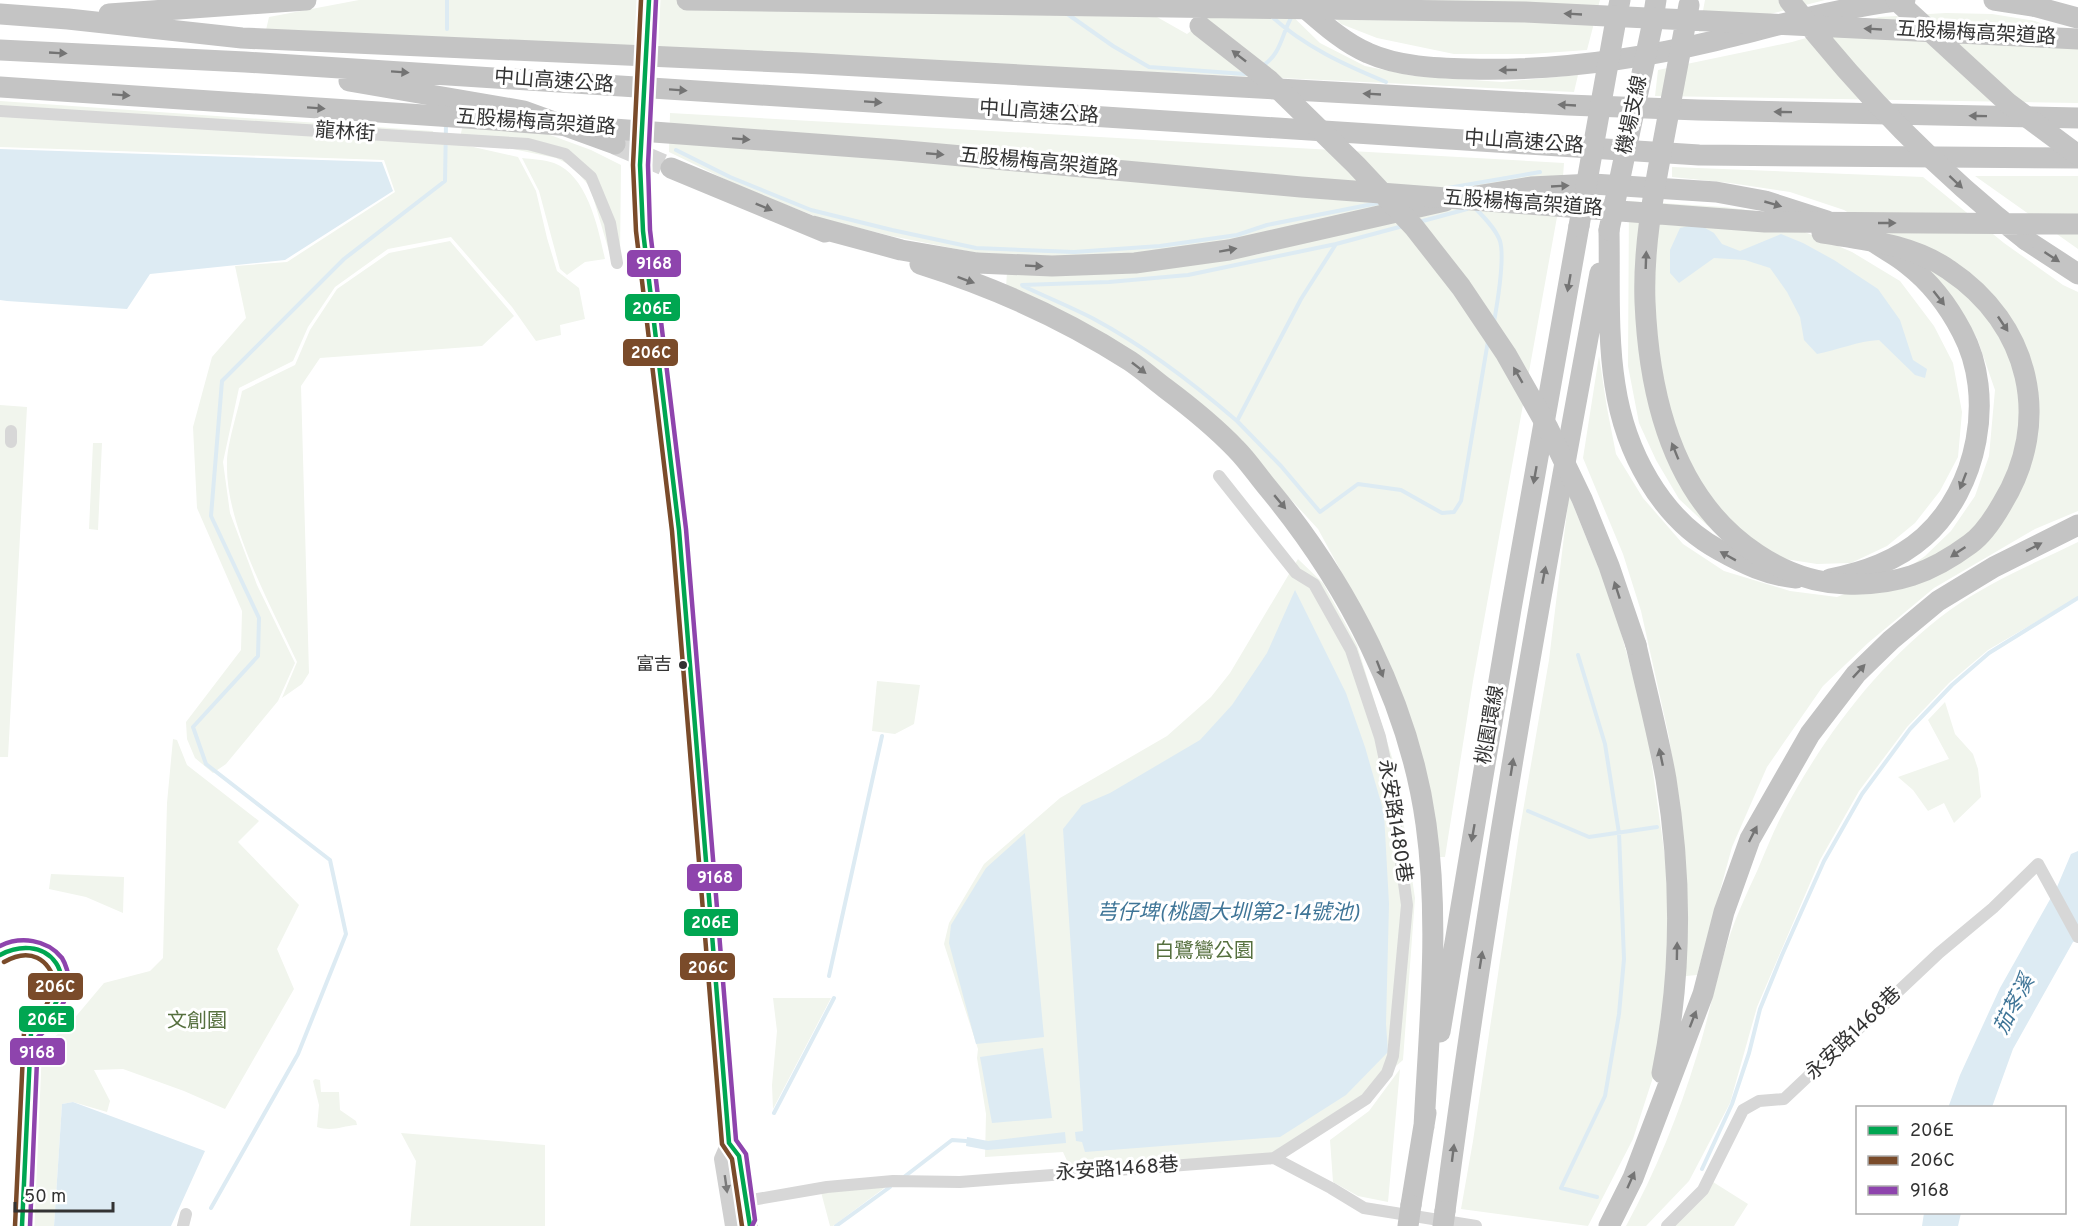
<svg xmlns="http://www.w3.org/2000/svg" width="2078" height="1226" viewBox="0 0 2078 1226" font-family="Overpass,'Noto Sans TC',sans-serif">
<rect width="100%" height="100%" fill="#fff"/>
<!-- green -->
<path fill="#f1f5ed" d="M359 0H1127L1187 34 1206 19 1180 0H1276L1320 43 1365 66 1414 76 1502 82 1578 75 1574 92 266 30 269 17Z
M1317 0H1600L1587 50 1531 54H1454L1377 38 1341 24Z
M1705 0H1825L1699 32Z
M1946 13 1992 14 2035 21 2078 37V103L1655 96 1658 70 1792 42 1879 17Z
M0 101 433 131 437 144H460L518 157 536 191 547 238 557 271 579 288 585 319 560 325 561 335 536 341 512 307 451 237 388 249 335 287 308 327 293 361 239 388 223 462 230 513 257 585 295 663 278 701 226 764 213 773 195 758 187 739 186 722 241 650 242 611 197 508 193 427 212 357 246 318 235 266 287 262 395 192 384 160 0 147Z
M670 113 1564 163 1563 177 1480 187 1239 243 1124 256H1040L977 253 891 236 820 218 745 189 669 152Z
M465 114 534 129 591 150 621 165 620 257 611 258 590 187 572 166 556 158 460 138Z
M522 158C532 159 545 160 554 163 588 176 598 228 605 259L585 262 567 275 560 269 539 191Z
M1672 167 1923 177 2004 243 2063 285 2078 292V511L2035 529 1934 588 1868 643 1823 686 1767 767 1732 847 1697 975 1686 976 1685 880 1678 800 1669 737 1641 611 1623 554 1583 458 1599 356 1607 408 1616 454 1643 498 1683 544 1724 571 1790 591 1837 597 1908 568 1925 556 1951 531 1975 496 1989 456 1995 390 1977 338 1942 284 1885 234 1844 210 1790 192 1730 183 1672 177Z
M1975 176H2078V249Z
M1561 195 1473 681 1445 857H1439L1378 639 1318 529 1227 430 1006 288 1007 272 1165 268 1255 255 1461 205Z
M1629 201 1724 207 1755 211 1852 252 1900 281 1934 326 1953 363 1962 412 1958 457 1940 491 1915 523 1887 546 1851 563 1817 564 1785 559 1723 540 1679 499 1656 460 1639 423 1628 366Z
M450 241 514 316 482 346 320 358 301 386 309 673 302 684 282 698 297 662C271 606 225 524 227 463 227 444 238 411 242 391L295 365 310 330 337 289 389 253Z
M0 405 27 407 8 757H0Z
M93 443H102L98 530 89 529Z
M1569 495 1613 604 1646 723 1666 864 1670 958 1657 1065 1633 1139 1588 1226 1461 1209 1473 1141 1519 834 1549 660Z
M2078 542V597L1988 650 1949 683 1907 727 1859 791 1820 860 1757 1007 1730 1103 1689 1181 1646 1226H1626C1656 1171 1679 1114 1697 1055 1709 1017 1716 978 1728 941 1736 916 1747 893 1758 869 1766 850 1774 830 1784 811 1825 735 1879 662 1950 610 1989 582 2035 563 2078 542Z
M1298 559 1323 583 1357 645 1395 767 1415 898 1403 1060 1362 1095 1274 1153 1079 1167 1068 1163 1063 1152 985 1157 986 1114 977 1058 978 1049 944 944 949 923 984 864 1060 798 1167 736 1211 697 1230 673Z
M877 681 920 685 914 724 895 734 872 731Z
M1945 702 1955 734 1973 754 1978 769 1981 797 1954 823 1944 803 1928 811 1913 790 1898 777 1949 759 1928 720Z
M173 739 177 740 187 765 259 821 238 842 299 905 277 949 294 989 225 1109 184 1091 123 1069 94 1070 110 1101 107 1112 73 1102 62 1104 54 1226H28L34 1066 37 1055 54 1037 67 1027 104 983 150 971 163 958 167 803Z
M51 874 124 877 123 913 86 897 49 889Z
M773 998H831L773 1109 772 1085 777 1031Z
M1400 1069 1388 1202 1358 1196 1333 1182 1330 1140 1369 1111Z
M315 1079 320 1080 321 1092H339L340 1110 356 1121 357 1125C341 1126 333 1132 317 1127L319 1105 313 1081Z
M401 1133 545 1145V1226H410L416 1161Z
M1713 1182 1748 1204 1734 1226H1674Z
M887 1186 833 1226H830L821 1192Z"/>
<!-- water -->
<path fill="#ddebf3" d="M0 149 382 162 393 191 285 260 150 274 127 309 7 301 0 300Z
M1698 224 1714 233 1722 244 1740 251 1781 234 1803 243 1834 260 1878 289 1900 320 1913 360 1927 369 1925 378 1915 375 1879 340C1858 341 1838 350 1817 354L1804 340 1800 317 1787 292 1770 268 1745 260 1714 258 1679 283 1670 273V250L1680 228Z
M1295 590 1346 693 1365 747 1384 813 1389 904 1386 1024 1388 1052 1346 1095 1280 1137 1085 1152 1082 1142 1076 1141 1075 1132 1083 1131 1063 829 1082 805 1110 793 1200 740 1232 705 1267 653Z
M1025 833 1044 1037 976 1044 949 943 951 925 986 868Z
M2078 851V940L2073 942 2013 1049 1992 1107 1948 1108 1960 1075 2000 988 2057 887 2071 854Z
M1043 1048 1052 1118 992 1123 980 1057Z
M73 1102 205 1151 171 1226H54L62 1104Z
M1065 1132 1066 1143 987 1150 966 1146 967 1137 988 1141Z
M1924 1213V1212L1961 1213 1958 1226H1922Z"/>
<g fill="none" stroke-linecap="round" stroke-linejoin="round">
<!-- stream -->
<path stroke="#ddebf3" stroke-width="4" d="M1066 13 1113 46 1149 67 1245 74 1249 72
M1271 16C1305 47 1345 65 1386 82
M447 29V0
M1261 67C1282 54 1281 35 1292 16
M676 150 730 177 811 210 892 230 976 248 1074 252 1160 246 1237 235 1267 225 1378 203
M1448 188 1540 172
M1474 207C1483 216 1496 229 1500 241 1505 258 1497 305 1494 322
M1419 222 1467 209
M1336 244 1403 226
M1022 285 1109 282 1188 275 1336 244 1301 299 1237 421 1281 466 1320 512 1358 484 1401 490 1442 513 1454 512 1461 501 1488 341
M1023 286C1046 297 1071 307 1094 319 1146 347 1193 383 1237 421
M1578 655 1605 744 1619 833 1624 959 1619 1014 1605 1096 1561 1188 1597 1197
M1528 811 1589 837 1657 827
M829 976 882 736
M774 1113 834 998
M1702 1169 1732 1104 1749 1053 1760 1009 1782 955 1824 861 1862 794 1910 729 1952 685 1989 653 2078 598
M904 1177 952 1140 966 1141
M211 1208 298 1054 346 934 330 860 206 764 193 727 258 656 259 618 211 516 222 381 344 259 445 181 446 123
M836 1226 890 1187"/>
<!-- highway-tunnel -->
<path stroke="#d6d6d6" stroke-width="21" stroke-dasharray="21 10" stroke-linecap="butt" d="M615 144 671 168"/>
<!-- street -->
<path stroke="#d7d7d7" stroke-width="12" d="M0 111 528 144 565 154 591 177 610 223 617 263
M11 431V442
M1219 476 1296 573 1314 584 1351 650 1380 737 1391 789 1407 905 1393 1056 1387 1073 1366 1099 1274 1158
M746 1201 827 1187 893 1181 960 1182 1274 1158 1331 1188 1364 1208 1476 1226
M183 1226 186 1214
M1667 1226 1703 1190 1743 1110 1759 1101 1784 1099 1939 953 1993 908 2038 864 2078 937"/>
<!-- secondary -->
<path stroke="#d0d0d0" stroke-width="16" d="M647 30 649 0
M644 100 640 165 643 231 679 530 729 1143 722 1159 733 1226
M729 1143 739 1156 750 1226"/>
<!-- highway -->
<path stroke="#c4c4c4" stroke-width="21" d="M1994 0 2033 6 2078 18
M1298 2C1319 20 1342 42 1368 53 1399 67 1437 68 1470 69 1552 71 1634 60 1714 41 1777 26 1840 7 1905 0
M0 14 68 19 242 38 803 63 1568 105 1698 110 2078 118
M109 14 306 0
M1615 25 1620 0
M1652 26 1656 0
M0 50 245 62 1699 155 2078 158
M349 81 524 111 615 144
M671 168 825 232
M1476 196 1531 187 1593 184 1716 192 1765 201 1827 221
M812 226 901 250 977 263 1052 266 1135 263 1229 250 1445 201
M1609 230C1610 280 1607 335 1615 385 1625 451 1660 518 1719 550 1744 564 1767 575 1796 578
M2026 240 2078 274
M920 264C993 287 1065 319 1130 361 1142 369 1153 379 1165 388 1189 406 1215 427 1236 449 1248 461 1257 475 1268 488 1346 582 1409 701 1426 824 1440 924 1429 1027 1424 1127
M1830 579C1864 572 1897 561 1924 537 1978 489 1996 396 1962 332 1949 307 1930 282 1908 265 1898 256 1885 250 1874 242
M1636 645C1646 689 1658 734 1666 779 1682 877 1682 976 1662 1073
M1440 1032 1511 609 1579 226
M1411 1205 1426 1113
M1445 1211C1486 896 1542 584 1600 273
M1609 1226 1633 1178 1703 994 1724 912 1750 839 1810 734 1856 674 1891 640 1938 601 1994 567 2078 525"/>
<!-- secondary-bridge -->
<path stroke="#d0d0d0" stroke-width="16" d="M644 100 647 30"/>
<!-- highway-bridge -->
<path stroke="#c4c4c4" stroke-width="21" d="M687 0 1525 12 2078 39
M1789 0C1858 89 1936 170 2026 240
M1896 0 2008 103 2078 155
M1689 5C1680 51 1672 97 1663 143 1653 196 1643 248 1645 302 1649 396 1673 499 1757 554 1784 572 1813 583 1846 584 1895 586 1931 573 1970 544 1984 534 1994 518 2002 504 2053 421 2030 324 1949 270 1912 244 1866 240 1822 233
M1200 26 1269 80 1356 165 1414 227 1461 287 1506 354 1548 428 1582 499 1609 566 1636 645
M0 87 439 116 896 150 1301 187 1765 222 2078 224
M1579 226 1615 25
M1609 230 1652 26
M1408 1226 1411 1205
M1443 1226 1445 1211"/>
<defs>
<path id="bus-1" d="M649 0 640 165 643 231 679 530 729 1143 739 1156 750 1226
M0 955C18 945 43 944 56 963 61 970 62 979 64 986L49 1017 31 1033 22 1226"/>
<path id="bus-2" d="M641 0 633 165 636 231 672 531 722 1144 732 1159 742 1226
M4 962C30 947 49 958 56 985L43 1012 24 1032 15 1226"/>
<path id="bus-3" d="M656 0 648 165 650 230 686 529 736 1140 746 1154 755 1220 752 1226
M0 946C20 936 47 939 62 958 67 966 69 976 71 986L55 1021 38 1037 30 1226"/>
</defs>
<!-- bus-1 casing -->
<use href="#bus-1" stroke="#fff" stroke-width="9"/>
<!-- bus-2 casing -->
<use href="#bus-2" stroke="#fff" stroke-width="9"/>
<!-- bus-3 casing -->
<use href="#bus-3" stroke="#fff" stroke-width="9"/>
<!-- bus-1 -->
<use href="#bus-1" stroke="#00a651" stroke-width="4.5"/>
<!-- bus-2 -->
<use href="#bus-2" stroke="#7a4b2a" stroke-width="4.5"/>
<!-- bus-3 -->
<use href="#bus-3" stroke="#8e44ad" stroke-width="4.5"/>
</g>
<!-- one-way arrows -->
<defs><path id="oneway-solid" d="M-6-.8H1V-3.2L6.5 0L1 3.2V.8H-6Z" transform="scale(1.5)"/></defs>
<g fill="#747474">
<use href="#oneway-solid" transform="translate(1573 14) rotate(-177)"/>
<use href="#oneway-solid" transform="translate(1873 29) rotate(-177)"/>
<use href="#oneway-solid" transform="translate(58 53) rotate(3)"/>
<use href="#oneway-solid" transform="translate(1239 56) rotate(-142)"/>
<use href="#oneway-solid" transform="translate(1508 70) rotate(179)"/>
<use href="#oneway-solid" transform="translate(400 72) rotate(4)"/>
<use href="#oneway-solid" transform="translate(678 90) rotate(4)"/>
<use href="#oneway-solid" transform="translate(1372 94) rotate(-177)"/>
<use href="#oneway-solid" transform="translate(121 95) rotate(4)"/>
<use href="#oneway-solid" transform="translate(873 102) rotate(4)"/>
<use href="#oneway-solid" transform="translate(1567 105) rotate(-177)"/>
<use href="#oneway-solid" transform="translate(316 108) rotate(4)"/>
<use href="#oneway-solid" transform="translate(1783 112) rotate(-179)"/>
<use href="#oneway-solid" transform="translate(1978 116) rotate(-179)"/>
<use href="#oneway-solid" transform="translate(741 139) rotate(4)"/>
<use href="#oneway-solid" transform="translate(935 154) rotate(5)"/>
<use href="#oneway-solid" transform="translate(1956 182) rotate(43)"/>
<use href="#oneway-solid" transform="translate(1560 186) rotate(-3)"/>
<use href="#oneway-solid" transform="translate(1773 204) rotate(16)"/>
<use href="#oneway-solid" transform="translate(764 207) rotate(22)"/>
<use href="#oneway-solid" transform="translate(1887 223)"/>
<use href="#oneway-solid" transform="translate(1228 250) rotate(-10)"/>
<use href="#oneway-solid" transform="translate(2052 257) rotate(33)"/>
<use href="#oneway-solid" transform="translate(1646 260) rotate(-88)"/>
<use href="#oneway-solid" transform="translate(1034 266) rotate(3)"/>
<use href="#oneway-solid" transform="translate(966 280) rotate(20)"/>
<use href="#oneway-solid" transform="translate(1569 283) rotate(100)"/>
<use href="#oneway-solid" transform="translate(1939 298) rotate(52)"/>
<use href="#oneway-solid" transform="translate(2003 324) rotate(56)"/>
<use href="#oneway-solid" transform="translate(1139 368) rotate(38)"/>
<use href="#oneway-solid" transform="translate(1518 375) rotate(-120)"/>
<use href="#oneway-solid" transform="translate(1675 451) rotate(-112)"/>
<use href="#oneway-solid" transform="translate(1535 475) rotate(100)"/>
<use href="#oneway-solid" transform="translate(1963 481) rotate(111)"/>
<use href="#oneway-solid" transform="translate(1280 502) rotate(50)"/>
<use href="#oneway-solid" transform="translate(2034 547) rotate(-27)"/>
<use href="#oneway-solid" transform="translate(1958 552) rotate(146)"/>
<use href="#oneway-solid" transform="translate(1728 556) rotate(-151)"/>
<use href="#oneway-solid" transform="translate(1544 575) rotate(-79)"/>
<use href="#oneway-solid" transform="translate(1617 590) rotate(-108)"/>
<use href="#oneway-solid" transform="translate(1380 669) rotate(69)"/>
<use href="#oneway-solid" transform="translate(1859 671) rotate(-47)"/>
<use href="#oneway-solid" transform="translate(1661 757) rotate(-102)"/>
<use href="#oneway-solid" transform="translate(1512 767) rotate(-81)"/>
<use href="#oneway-solid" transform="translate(1473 833) rotate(100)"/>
<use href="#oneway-solid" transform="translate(1753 834) rotate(-63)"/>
<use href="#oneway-solid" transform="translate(1677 951) rotate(-89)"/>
<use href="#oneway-solid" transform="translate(1481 960) rotate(-81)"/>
<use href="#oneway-solid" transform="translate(1693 1019) rotate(-69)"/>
<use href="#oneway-solid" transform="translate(1453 1153) rotate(-83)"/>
<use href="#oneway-solid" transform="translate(1631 1180) rotate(-66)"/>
</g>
<use fill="#7a7a7a" href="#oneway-solid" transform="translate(726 1184) rotate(82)"/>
<!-- markers -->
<circle fill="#333" stroke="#fff" stroke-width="2" cx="683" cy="665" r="5"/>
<g text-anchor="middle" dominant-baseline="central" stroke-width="6" stroke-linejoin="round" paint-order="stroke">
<!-- bus labels -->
<g font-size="18" fill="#333" stroke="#fff" text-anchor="end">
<text x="672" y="665">富吉</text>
</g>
<!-- street labels -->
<g font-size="20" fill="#333" stroke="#fff">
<text transform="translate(1976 34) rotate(3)">五股楊梅高架道路</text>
<text transform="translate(554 82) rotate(4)">中山高速公路</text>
<text transform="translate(1039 113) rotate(4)">中山高速公路</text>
<text transform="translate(1633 115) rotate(-78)">機場支線</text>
<text transform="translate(536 123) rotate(4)">五股楊梅高架道路</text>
<text transform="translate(345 133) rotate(4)">龍林街</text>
<text transform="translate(1524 143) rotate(4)">中山高速公路</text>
<text transform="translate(1039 163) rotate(5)">五股楊梅高架道路</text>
<text transform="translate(1523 204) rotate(4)">五股楊梅高架道路</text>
<text transform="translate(1491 725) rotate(-80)">桃園環線</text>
<text transform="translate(1394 821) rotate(81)">永安路1480巷</text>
<text transform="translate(1854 1034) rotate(-44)">永安路1468巷</text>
<text transform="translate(1117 1170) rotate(-4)">永安路1468巷</text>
</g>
<!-- park labels -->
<g font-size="20" fill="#56703f" stroke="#fff">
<text x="1204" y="952">白鷺鸞公園</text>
<text x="197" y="1022">文創園</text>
</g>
<!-- water labels -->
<g font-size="21" font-style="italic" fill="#3f7597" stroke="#fff">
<text x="1228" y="913">芎仔埤(桃園大圳第2-14號池)</text>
<text transform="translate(2015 1005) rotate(-63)">茄苳溪</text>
</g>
</g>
<g stroke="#fff" stroke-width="2">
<rect x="626" y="249" width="56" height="29" rx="6" fill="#8e44ad"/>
<rect x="624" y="293" width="57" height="29" rx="6" fill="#00a651"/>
<rect x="622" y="338" width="57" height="29" rx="6" fill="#7a4b2a"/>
<rect x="686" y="863" width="57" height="29" rx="6" fill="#8e44ad"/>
<rect x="683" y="908" width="56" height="29" rx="6" fill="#00a651"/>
<rect x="679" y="952" width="57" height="29" rx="6" fill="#7a4b2a"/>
<rect x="27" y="972" width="57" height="29" rx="6" fill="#7a4b2a"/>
<rect x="18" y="1005" width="57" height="28" rx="6" fill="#00a651"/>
<rect x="9" y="1037" width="57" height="29" rx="6" fill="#8e44ad"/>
</g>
<g font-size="16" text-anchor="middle" font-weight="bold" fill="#fff">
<text x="654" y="269">9168</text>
<text x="652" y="314">206E</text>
<text x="651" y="358">206C</text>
<text x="715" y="883">9168</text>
<text x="711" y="928">206E</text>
<text x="708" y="973">206C</text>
<text x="55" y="992">206C</text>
<text x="47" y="1025">206E</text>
<text x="37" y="1058">9168</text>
</g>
<!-- legend -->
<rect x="1856" y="1106" width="210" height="108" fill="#ffffff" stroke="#adadad" stroke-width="1.5"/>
<rect x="1868" y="1126" width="30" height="9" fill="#00a651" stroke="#adadad" stroke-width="1.5"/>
<text x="1910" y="1136" font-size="18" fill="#333333">206E</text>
<rect x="1868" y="1156" width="30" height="9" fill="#7a4b2a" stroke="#adadad" stroke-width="1.5"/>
<text x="1910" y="1166" font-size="18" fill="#333333">206C</text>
<rect x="1868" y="1186" width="30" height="9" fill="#8e44ad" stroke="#adadad" stroke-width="1.5"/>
<text x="1910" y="1196" font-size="18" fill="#333333">9168</text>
<!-- scale -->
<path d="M15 1202v9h98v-9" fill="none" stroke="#333333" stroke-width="3"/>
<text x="24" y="1202" font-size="18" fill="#333333" stroke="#ffffff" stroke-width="4.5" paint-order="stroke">50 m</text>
</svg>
